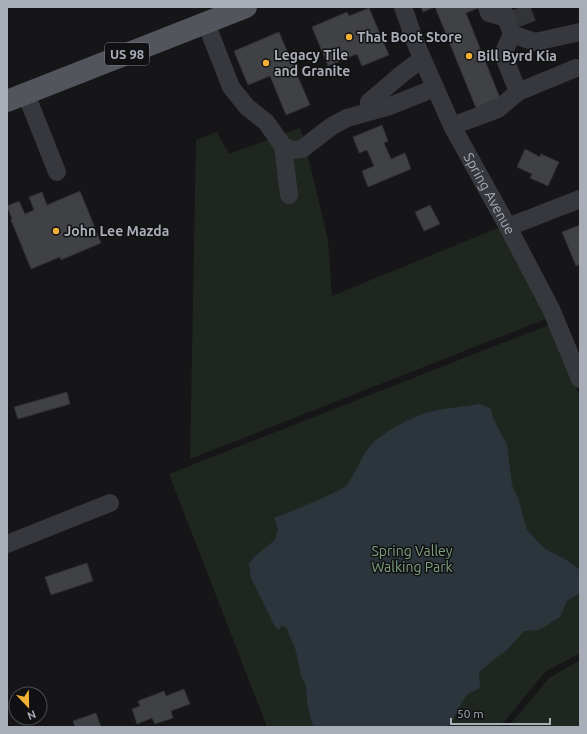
<svg xmlns="http://www.w3.org/2000/svg" width="587" height="734" viewBox="0 0 587 734" font-family="Ubuntu,sans-serif">
<rect width="100%" height="100%" fill="#161618"/>
<!-- green -->
<path fill="#1e261f" d="M300 128 308 156 328 240 332 296 500 227 548 318 190 459 196 140 217 132 229 154Z
M551 324 580 397V653L545 672 500 727H267L169 474Z
M580 660V727H508L549 678Z"/>
<!-- water -->
<path fill="#2c353c" d="M480 404 490 408 494 420 507 445 512 485 518 498 527 530 545 549 565 559 578 568 580 571V593L567 601 560 617 539 630 524 631 506 651 497 657 479 672 480 688C476 690 471 692 468 694 459 704 456 718 447 727H314L312 723 307 702 306 685 301 677 296 651 286 627 281 626 279 630 277 629 274 625 251 578 249 564 255 556 275 540 278 528 274 518C285 514 342 491 347 485 357 471 362 452 375 441 392 427 422 411 444 409 456 407 468 406 480 404Z"/>
<!-- building -->
<path fill="#404145" stroke="#303034" d="M421 7H481L466 13 500 98 476 108 435 7 423 12Z
M369 8 389 55 362 66 357 54 328 66 312 27 347 12 349 16Z
M279 32 310 105 286 115 270 76 248 85 234 51Z
M382 125 388 141 384 143 391 159 405 153 411 169 368 187 362 171 374 166 367 150 359 153 353 137Z
M525 149 540 157 541 154 559 162 548 186 530 178 532 174 517 167Z
M80 191 101 243 61 260 60 257 31 269 11 220 12 219 7 206 19 201 25 214 34 210 29 197 42 192 47 205Z
M430 205 440 224 424 231 415 212Z
M580 225V264L576 266 562 232Z
M67 392 70 404 18 419 14 407Z
M87 563 93 581 51 595 45 577Z
M184 689 190 704 171 711 173 718 155 724 152 718 137 724 132 709 140 706 138 701 164 691 166 696Z
M96 713 101 727H75L73 721Z"/>
<g fill="none" stroke-linecap="round" stroke-linejoin="round">
<!-- minor-tunnel -->
<path stroke="#333438" stroke-width="18" stroke-dasharray="18 9" stroke-linecap="butt" d="M521 7 528 26"/>
<!-- minor -->
<g stroke="#37383d" stroke-width="18">
<path id="s1" d="M403 7 416 44 452 126 508 227 551 309 580 379"/>
<path d="M487 7 489 13 507 18"/>
<path d="M502 7 512 34 503 54 518 92 576 68"/>
<path d="M206 23 231 87 247 107 266 122 283 146 289 195"/>
<path d="M512 34 535 42 580 32"/>
<path d="M26 94 57 172"/>
<path d="M369 112V102L403 73 422 59"/>
<path d="M452 126 498 109 518 92"/>
<path d="M283 146 293 150 302 149 332 126 347 118 390 106 435 88"/>
<path d="M508 227 580 199"/>
<path d="M7 544 110 503"/>
</g>
<!-- major -->
<path stroke="#53555c" stroke-width="22" d="M7 101 246 7"/>
</g>
<!-- markers -->
<g fill="#f2b134" stroke="#111113" stroke-width="1.5">
<circle cx="349" cy="37" r="4"/>
<circle cx="469" cy="56" r="4"/>
<circle cx="266" cy="63" r="4"/>
<circle cx="56" cy="231" r="4"/>
</g>
<g text-anchor="middle" dominant-baseline="central" stroke-width="3" stroke-linejoin="round" paint-order="stroke">
<!-- shield labels -->
<rect fill="#111113" stroke="#7b7e86" stroke-width="1" x="105" y="43" width="44" height="22" rx="3"/>
<g font-size="13" font-weight="bold" fill="#a8adb8">
<text x="127" y="54">US 98</text>
</g>
<!-- poi labels -->
<g font-size="14" font-weight="bold" fill="#a8adb8" stroke="#111113" text-anchor="start">
<text x="357" y="37">That Boot Store</text>
<text x="274" y="55">Legacy Tile<tspan x="274" dy="16">and Granite</tspan></text>
<text x="477" y="56">Bill Byrd Kia</text>
<text x="64" y="231">John Lee Mazda</text>
</g>
<!-- street labels -->
<g font-size="14" fill="#a8adb8" stroke="#111113">
<text stroke="none"><textPath href="#s1" startOffset="206">Spring Avenue</textPath></text>
</g>
<!-- park labels -->
<g font-size="14" fill="#7fa381" stroke="#111113">
<text x="412" y="551">Spring Valley<tspan x="412" dy="16">Walking Park</tspan></text>
</g>
</g>
<!-- border -->
<rect width="587" height="734" fill="none" stroke="#a8adb8" stroke-width="16"/>
<!-- north arrow -->
<g transform="translate(28 706) rotate(158)"><circle r="19" fill="#111113" stroke="#4d4f55"/>
<path d="M0-3L7 15L0 10L-7 15Z" fill="#f2b134"/>
<text y="-6" font-size="11" font-weight="bold" text-anchor="middle" fill="#a8adb8">N</text>
</g>
<!-- scale -->
<path d="M451 718v6h99v-6" fill="none" stroke="#a8adb8" stroke-width="2"/>
<text x="457" y="718" font-size="12" fill="#a8adb8" stroke="#111113" stroke-width="3" paint-order="stroke">50 m</text>
</svg>
